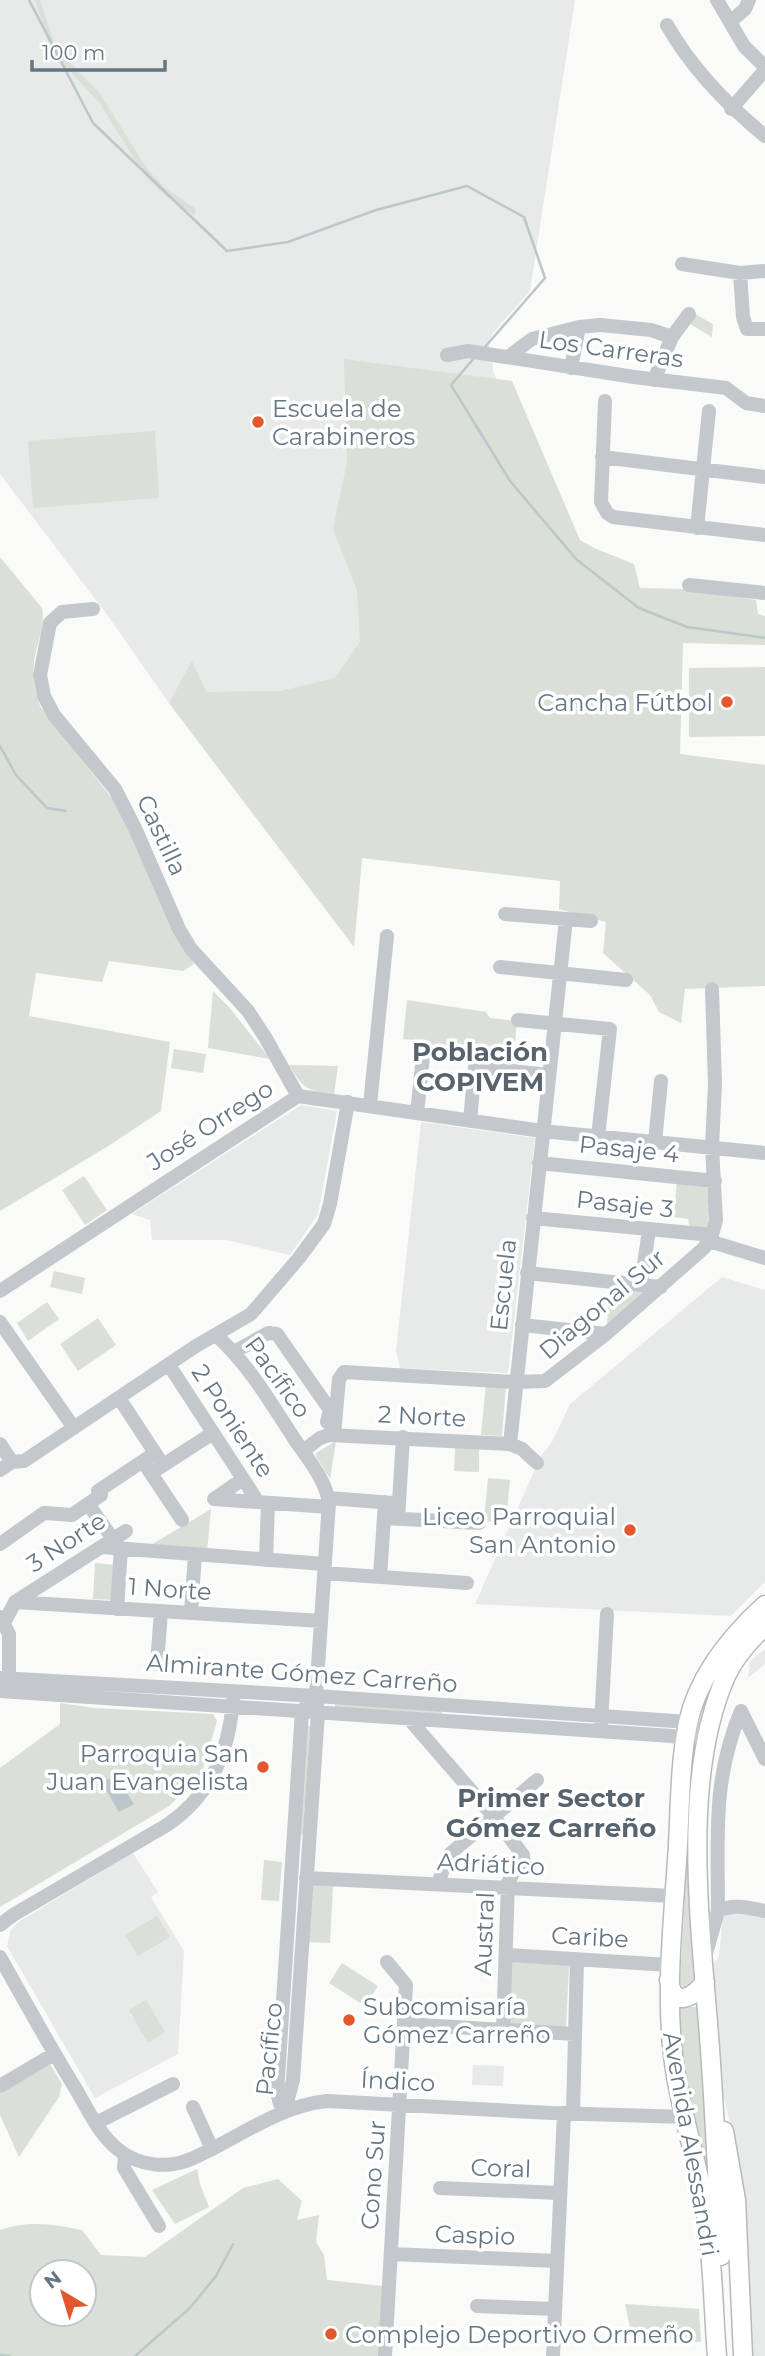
<svg xmlns="http://www.w3.org/2000/svg" width="765" height="2356" viewBox="0 0 765 2356" font-family="Montserrat,sans-serif">
<rect width="100%" height="100%" fill="#fafaf8"/>
<!-- built -->
<path fill="#e8e9e9" d="M0 0H575L530 291 493 333 488 343 492 353 493 371 688 786 647 887 502 874 362 858 354 947 169 703 108 616 0 474Z
M301 1105 337 1111 318 1214 290 1255 226 1240H152L150 1220 132 1214Z
M421 1122 535 1138 508 1373 400 1368 396 1351Z
M722 1277 765 1290V1582L731 1616 475 1604 541 1456 552 1442 570 1404Z
M765 1649V1664L748 1678 750 1661Z
M133 1853 158 1892 151 1897 184 1951 178 2054 95 2098 7 1946 10 1931 18 1922Z
M727 1913 765 1915V2356H751L740 2167 722 2089 713 1965 719 1956 723 1915Z
M473 2065 504 2066 503 2086 472 2085Z"/>
<!-- green -->
<path fill="#dadfd7" fill-rule="evenodd" d="M35 0H40L56 48 100 94 148 170 165 188 196 209 194 215 167 197 144 175 99 102 52 53Z
M693 313 713 324 712 337 688 323Z
M344 359 512 381 580 540 594 548 634 564 640 588 681 589 756 600 758 614 765 616V645L683 643 680 754 765 765V986L685 989 681 1023 659 1012 650 995 603 953 606 922 559 909 560 881 362 858 354 947 169 703 192 661 206 692 280 691 335 678 360 642 357 590 333 529 347 462Z
M155 431 159 498 33 508 28 441Z
M0 557 42 608C46 627 36 644 34 662 32 679 35 691 40 706L118 806 169 920 194 964 183 971 109 961 102 982 36 973 29 1016 170 1042 161 1111 110 1145 0 1211Z
M765 667V736L689 737V668Z
M213 991 229 1007 270 1059 208 1048Z
M407 1000 486 1012 490 1018 517 1021 513 1067 478 1064 479 1054 425 1047V1041L403 1039Z
M174 1049 206 1054 203 1073 171 1068Z
M289 1065 338 1066 334 1094C306 1091 303 1088 289 1065Z
M84 1176 107 1210 85 1225 62 1190Z
M677 1179 706 1182 709 1210 707 1234 690 1231 688 1219 674 1217Z
M54 1271 85 1278 82 1294 50 1287Z
M610 1285 647 1291 607 1324Z
M47 1302 59 1319 28 1341 17 1323Z
M98 1318 116 1345 78 1371 60 1344Z
M486 1384 506 1385 502 1436 481 1435Z
M336 1441 330 1479 316 1456V1453Z
M455 1447 479 1448V1472L454 1471Z
M488 1478 510 1480 506 1523 484 1521Z
M211 1509 207 1552 144 1549Z
M95 1563 116 1565 114 1600 93 1599Z
M60 1703 94 1708 213 1714 217 1721 201 1776 169 1806 0 1907V1768L60 1724Z
M335 1704 442 1710V1714L335 1707Z
M306 1725 310 1726 303 1834 301 1836 299 1834Z
M693 1747 689 1815 694 1860 698 1982 686 1990 680 1983 687 1860 685 1833 687 1790Z
M264 1860 282 1862 279 1901 261 1900Z
M311 1884 333 1886 330 1943 308 1942Z
M157 1916 170 1937 138 1956 125 1935Z
M511 1962 569 1965 566 2027 509 2024Z
M342 1963 378 1986 365 2006 329 1983Z
M146 2000 165 2032 148 2043 129 2010Z
M674 2001 687 2007H699L710 2171 704 2162 696 2130 690 2091 678 2048Z
M49 2062 62 2084 59 2097 19 2157 0 2115V2091Z
M197 2169 200 2184 209 2207 175 2224 152 2190Z
M278 2179 302 2201 297 2220 319 2215 316 2242 324 2255 327 2280 383 2286 380 2356H0V2230C28 2220 54 2224 82 2230L101 2255 145 2257 243 2188ZM42 2272H84V2314H42Z
M625 2304 699 2309 701 2342 632 2337Z"/>
<!-- water -->
<path fill="#bbc7cb" d="M116 1775 134 1804 119 1812 102 1783Z"/>
<g fill="none" stroke-linecap="round" stroke-linejoin="round">
<!-- stream -->
<path stroke="#bbc7cb" stroke-width="2.5" d="M29 0 93 123 227 251 288 242 376 210 467 186 524 217 545 278 485 347
M475 357 451 385 510 481 577 560 639 608 687 627 765 638
M0 746 16 775 47 808 66 811
M0 2355 10 2356
M135 2356 189 2309 216 2276 233 2244"/>
<defs>
<path id="major" d="M669 1980C673 2009 693 1998 705 1982
M724 2131 736 2200 743 2356
M721 2256C718 2187 715 2118 710 2049 702 1936 679 1782 726 1676 734 1658 750 1640 765 1626
M717 2356C713 2307 713 2257 705 2208 696 2154 677 2101 672 2046 666 1979 674 1912 678 1845 680 1805 680 1762 688 1723 698 1676 731 1636 765 1605"/>
</defs>
<!-- major casing -->
<use href="#major" stroke="#b5babe" stroke-width="21"/>
<!-- minor -->
<path stroke="#c3c8cc" stroke-width="14" d="M717 0 744 46 765 67
M730 22 745 9 749 0
M667 25C692 69 726 104 765 136
M731 109 765 70
M682 264 740 273 765 271
M740 273 743 317 747 329H765
M447 355 468 351 634 377 718 387 726 388 746 403 765 406
M508 357 532 339 579 327 600 325 651 330 672 337
M571 368 579 327
M654 380 672 337 689 314
M605 401 601 502 607 513 613 517 765 535
M602 457 765 477
M697 528 709 411
M689 585 765 593
M93 609 62 612 50 623 40 675 44 696 54 715 115 789 135 828 179 929 191 949 248 1011 265 1037 298 1096
M505 914 591 921
M500 967 626 980
M518 1020 610 1029 598 1137
M370 1105 387 936
M417 1113 424 1047
M470 1121 475 1067 548 1075
M655 1142 661 1081
M539 1163 715 1181
M533 1218 712 1235
M709 1241 765 1258
M527 1273 661 1287
M641 1285 649 1230
M0 1291 298 1096 542 1131 765 1153
M0 1322 74 1428
M522 1325 606 1334
M216 1335C249 1365 271 1403 295 1440 308 1459 325 1479 329 1502L316 1696 318 1713 293 2080 285 2110
M234 1352 268 1333 277 1334 330 1410 327 1422
M169 1365 258 1502
M119 1398 163 1465
M334 1434 339 1379 344 1372 516 1382 545 1381 606 1334 704 1248 712 1235 716 1220 712 1147 715 1084 712 989
M0 1444 12 1462
M510 1444 566 919
M303 1451 320 1438 329 1435 510 1444 522 1449 537 1463
M146 1466 182 1520
M0 1470 12 1462 24 1461 196 1346 251 1314 299 1258 324 1224 330 1204 348 1102
M151 1473 213 1433
M328 1498 393 1503
M214 1499 329 1507
M214 1499 243 1479
M88 1504 113 1539
M384 1518 479 1523
M398 1519 403 1437
M0 1544 44 1513 72 1515 101 1495 98 1491 155 1453
M101 1547 325 1564
M266 1560 268 1503
M324 1573 467 1583
M380 1577 385 1502
M15 1602 321 1621
M117 1609 121 1548
M191 1613 195 1554
M0 1617 9 1634V1679
M4 1623 15 1602 126 1531
M157 1664 161 1611
M0 1678 316 1696 688 1722 698 1728 704 1749
M0 1691 672 1736 679 1738 686 1745
M741 1711 765 1759
M409 1719 494 1817 523 1855V1863L513 1873 508 1883 503 2030
M601 1724 607 1614
M306 1878 673 1896
M438 1884 446 1861 451 1853 537 1780
M718 1911C718 1838 712 1780 741 1711
M0 1925 13 1915 167 1825C211 1795 229 1752 233 1700
M507 1955 670 1965
M0 1957C25 2002 50 2047 77 2091 89 2112 100 2136 120 2151 140 2166 168 2169 191 2159 236 2140 277 2106 327 2101L552 2113 686 2117
M705 1957 718 1911C734 1903 749 1908 765 1911
M404 2024 575 2034
M0 2086 54 2054
M193 2107 212 2149
M285 2110 280 2104 277 2092 302 1711 308 1704
M573 2113 577 1960
M96 2123 173 2084
M125 2155 124 2168 159 2226
M440 2188 560 2193
M391 2254 557 2261
M477 2306 555 2309
M385 2356 406 1985 387 1962
M553 2356 564 2113"/>
<!-- major -->
<use href="#major" stroke="#fff" stroke-width="18"/>
</g>
<!-- markers -->
<g fill="#e4572e" stroke="#fff" stroke-width="2.5">
<circle cx="258" cy="422" r="7"/>
<circle cx="727" cy="702" r="7"/>
<circle cx="630" cy="1530" r="7"/>
<circle cx="263" cy="1767" r="7"/>
<circle cx="349" cy="2020" r="7"/>
<circle cx="331" cy="2334" r="7"/>
</g>
<g text-anchor="middle" dominant-baseline="central" stroke-width="7" stroke-linejoin="round" paint-order="stroke">
<!-- street labels -->
<g font-size="24" fill="#657683" stroke="#fff">
<text transform="translate(611 349) rotate(8)">Los Carreras</text>
<text transform="translate(162 835) rotate(65)">Castilla</text>
<text transform="translate(210 1125) rotate(-33)">José Orrego</text>
<text transform="translate(629 1149) rotate(6)">Pasaje 4</text>
<text transform="translate(625 1204) rotate(6)">Pasaje 3</text>
<text transform="translate(503 1285) rotate(-84)">Escuela</text>
<text transform="translate(602 1304) rotate(-40)">Diagonal Sur</text>
<text transform="translate(278 1377) rotate(54)">Pacífico</text>
<text transform="translate(422 1416) rotate(3)">2 Norte</text>
<text transform="translate(233 1421) rotate(57)">2 Poniente</text>
<text transform="translate(66 1542) rotate(-33)">3 Norte</text>
<text transform="translate(170 1589) rotate(4)">1 Norte</text>
<text transform="translate(302 1673) rotate(4)">Almirante Gómez Carreño</text>
<text transform="translate(491 1864) rotate(3)">Adriático</text>
<text transform="translate(484 1934) rotate(-88)">Austral</text>
<text transform="translate(590 1937) rotate(3)">Caribe</text>
<text transform="translate(269 2049) rotate(-84)">Pacífico</text>
<text transform="translate(398 2081) rotate(3)">Índico</text>
<text transform="translate(691 2144) rotate(80)">Avenida Alessandri</text>
<text transform="translate(501 2168) rotate(2)">Coral</text>
<text transform="translate(373 2175) rotate(-86)">Cono Sur</text>
<text transform="translate(475 2235) rotate(2)">Caspio</text>
</g>
<!-- poi labels -->
<g font-size="24" fill="#657683" stroke="#fff" text-anchor="start">
<text x="272" y="408">Escuela de<tspan x="272" dy="28">Carabineros</tspan></text>
<text x="713" y="702" text-anchor="end">Cancha Fútbol</text>
<text x="616" y="1516" text-anchor="end">Liceo Parroquial<tspan x="616" dy="28">San Antonio</tspan></text>
<text x="249" y="1753" text-anchor="end">Parroquia San<tspan x="249" dy="28">Juan Evangelista</tspan></text>
<text x="363" y="2006">Subcomisaría<tspan x="363" dy="28">Gómez Carreño</tspan></text>
<text x="345" y="2334">Complejo Deportivo Ormeño</text>
</g>
<!-- neighbourhood labels -->
<g font-size="26" font-weight="bold" fill="#57646e" stroke="#fff">
<text x="480" y="1052">Población<tspan x="480" dy="30">COPIVEM</tspan></text>
<text x="551" y="1798">Primer Sector<tspan x="551" dy="30">Gómez Carreño</tspan></text>
</g>
</g>
<!-- north arrow -->
<g transform="translate(63 2293) rotate(322)"><circle r="33" fill="#ffffff" stroke="#c1c8cd" stroke-width="2"/>
<path d="M0-5L12 26L0 18L-12 26Z" fill="#e4572e"/>
<text y="-10" font-size="19" font-weight="bold" text-anchor="middle" fill="#657683">N</text>
</g>
<!-- scale -->
<path d="M32 60v10h133v-10" fill="none" stroke="#657683" stroke-width="3.5"/>
<text x="42" y="60" font-size="21" fill="#657683" stroke="#ffffff" stroke-width="5" paint-order="stroke">100 m</text>
</svg>
